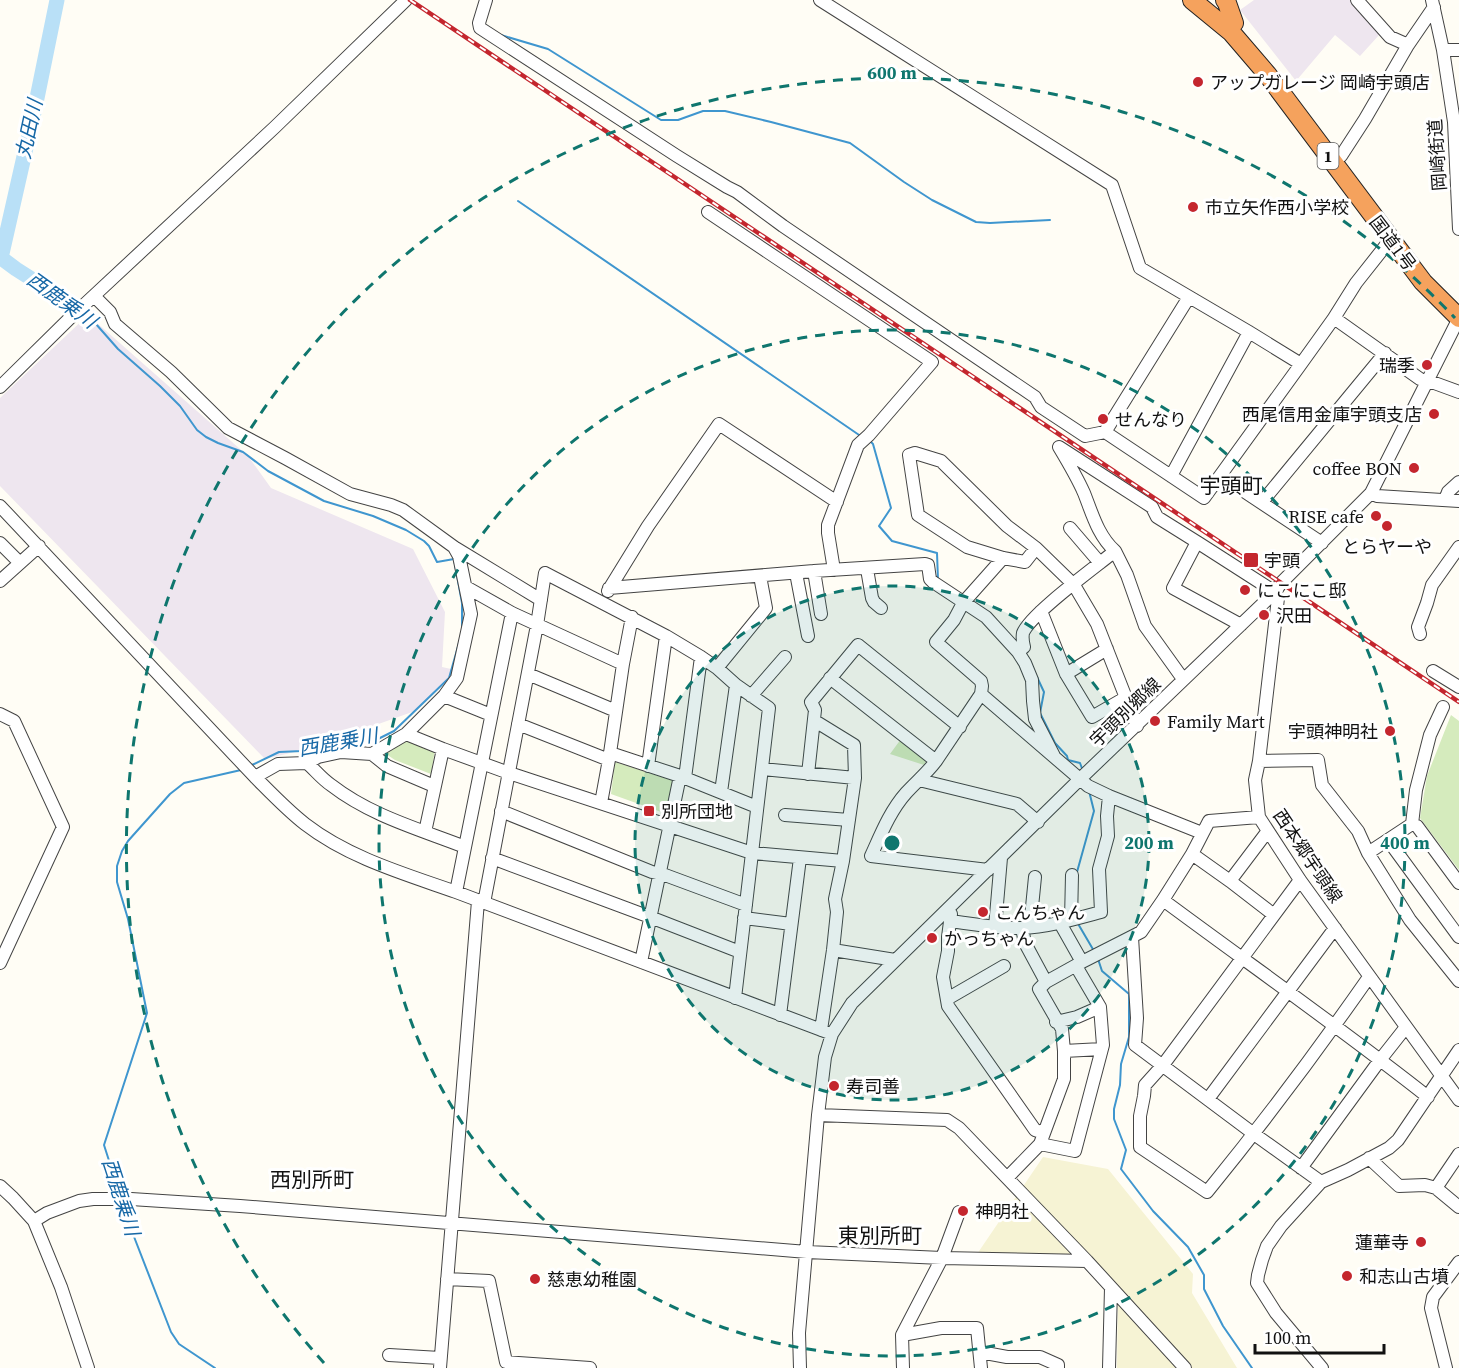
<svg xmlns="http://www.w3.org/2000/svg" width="1459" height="1368" viewBox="0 0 1459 1368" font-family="'Source Serif 4','Noto Sans JP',serif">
<rect width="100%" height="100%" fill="#fffdf5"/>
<!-- industrial -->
<path fill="#eee6ef" d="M1254 0H1351L1380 34 1360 56 1335 35 1296 81 1240 10Z
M88 315 248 456 271 488 413 549 445 612 442 667 451 669 449 678 415 711 311 748 265 759 0 486V398Z"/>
<!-- farmland -->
<path fill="#f6f3d4" d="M1043 1157 1108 1169 1193 1274 1192 1293 1237 1368H1117L1118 1291 1092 1259 975 1257Z"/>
<!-- green -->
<path fill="#d5ebbd" d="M1451 715 1459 721V870L1420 818 1427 776Z
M404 736 435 750 431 774 395 760 383 752Z
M901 739 926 761 924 765 890 754Z
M615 762 674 781 664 813 611 794Z"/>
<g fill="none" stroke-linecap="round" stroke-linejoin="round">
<!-- stream -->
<path stroke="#3f96cf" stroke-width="2" d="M501 35 548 49 661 120H678L703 111H725L771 122 850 143 904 182 932 200 976 222 990 223 1050 220
M518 201 862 437
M88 315 118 349 160 386 180 406 197 430 206 437 218 443 243 452 268 471 324 501 373 516 406 530 424 541 429 546 437 562 454 559 462 603V626
M870 441 873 444 891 508 879 526 892 541 937 553 938 580
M1037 677 1044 692 1040 713 1055 743 1067 756 1068 760 1080 763 1083 771
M252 765 279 752 302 751 322 744 374 741 394 731 449 678 459 643
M1077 872 1094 811 1089 791
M1077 922 1094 951
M1098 959 1102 971 1129 994V1037L1121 1064 1120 1085 1114 1109V1119L1126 1150 1121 1169 1153 1211 1188 1247 1204 1275V1289L1223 1326 1252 1368
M120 1195 104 1145 147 1013 128 919 117 882V866L122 851 128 841 170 794 184 783 241 770
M122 1203 131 1229 171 1332 179 1344 215 1368"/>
<!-- river -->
<path stroke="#b9e0f7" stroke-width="15" d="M0 257 16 269 88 315
M1 258 35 108 57 0"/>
<defs>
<path id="minor" d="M486 0 479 23 480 28 677 156 727 187 737 192 783 226 1035 397 1041 407 1085 436 1105 432 1204 498 1301 364 1334 318 1356 283 1390 240
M820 0 1112 185 1140 268 1249 332 1301 364
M1357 0 1390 37 1408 45
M1432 0 1443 50 1454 122 1459 229
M1443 50H1459
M1341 156 1365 119 1408 45 1434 7
M708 212 932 362 869 435 858 445 828 525V533L834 570
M95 297 110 312 115 324 171 372 228 428 285 458 350 494 391 505 403 510 454 547 541 600
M1334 318 1420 379 1429 381 1459 392
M0 387 70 318 275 127 406 0
M1105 432 1189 297
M1171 476 1249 332
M1221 476 1322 543
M1371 493 1377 496 1459 501
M1445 500 1448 492 1459 482
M1262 502 1385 353
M0 506 255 777C271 793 287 810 305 824 349 858 405 874 456 892L832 1034
M1070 528 1100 563
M0 543 20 563
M1036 548 1025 562 1003 558 967 547 918 515 909 455 915 453 941 461 1007 526 1036 548 1074 585 1097 624 1137 726
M1115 551C1098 536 1092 513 1084 493 1077 477 1068 462 1059 447L1152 507 1157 517 1197 542
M867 569 872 598 874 602 881 608
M814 571 821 614
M796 573 808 636
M0 581 39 546
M466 587 512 613 623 664
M609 588 814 571 925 564 928 565 930 579 933 582 986 617 1018 652 1025 663 1032 680 1033 701 1035 719 1054 756
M608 591 648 526 719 424 837 502
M1275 592 1278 598 1259 761 1255 780 1259 817 1300 880 1459 1100
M1041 611 1066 674 1092 717 1125 698
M632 617 623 664 610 753 680 776 757 807
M1241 625 1173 588 1197 542 1275 592
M1420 634 1418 627 1427 603 1432 585 1459 547
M1018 652 1024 647C1023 643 1022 638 1023 633 1030 614 1097 566 1115 551L1127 575 1145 626 1183 679
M717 668 766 608 760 576
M1433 671 1459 687
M528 674 616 711
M1066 674 1107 649
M830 678 936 761
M981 694 1088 786 1109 796 1202 833
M444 696 491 715
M751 696 785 657
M0 714 14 721 63 827 0 963
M815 721 854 745 855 778 843 861 835 899 837 912 833 950 821 1030
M518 724 609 760
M406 734 443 749 509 773 752 853 843 861
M372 754 387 766 434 786
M1259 761 1318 760 1322 785 1358 831 1368 853 1410 920 1459 981
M307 763C315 770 322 779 331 785 371 816 419 829 465 847
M648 766 666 636
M762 769 855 778
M808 774 815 710 811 702 858 645 960 727
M255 777 278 764 307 763 318 757 341 752 372 754 406 734 444 696 457 678 471 614 459 556 454 547
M685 778 701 657
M919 780 1017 804 1038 822
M721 792 736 685
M601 803 610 754
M501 811 652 872 665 875 746 905
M785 815 849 820
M1412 824 1416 790 1430 735 1443 707
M1412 824 1417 826 1459 883
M425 832 443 749
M1388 840 1459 937
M1368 853 1412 824
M1192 854 1230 881 1274 915
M492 858 650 917 740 952
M988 870 871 856C881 834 890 811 906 793 916 782 927 773 936 761L981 694 982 686 981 681 936 642 954 620 963 603 1003 558
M1300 880 1163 1065 1145 1085 1144 1096 1140 1116V1147L1207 1192C1264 1122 1318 1050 1369 977
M1230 881 1267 832
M456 892 512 613
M1163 900C1252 966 1342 1029 1428 1097
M484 903 537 625 545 573 666 636 701 657 717 668 736 685 769 708 735 998
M951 914 948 937V951L943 977 948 1006 1035 1130 1044 1133
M744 918 791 924
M1071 920 1072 875
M950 921C974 924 998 929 1021 928 1048 927 1075 919 1101 912L1099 869 1108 836 1107 816 1109 796
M1060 923 1082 962
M995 927 1001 858
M1030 927 1035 877
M1022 928 1025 943 1046 982
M1132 937 1137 1018 1135 1045 1254 1134 1321 1182
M833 950 895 960
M641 962 680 776
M947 999 1004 966
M780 1015 800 858
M1056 1022 1077 1017 1100 1007
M1064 1051 1102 1049
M1208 1099 1335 928
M818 1115 947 1120 959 1128 1087 1261 1185 1368
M1040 1144 1075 1151 1103 1045 1100 1007 1076 966
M1459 1154 1436 1188 1459 1207
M1369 1158 1399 1186 1425 1185 1436 1188
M1301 1168 1380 1060 1406 1027
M1007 1178 1040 1144 1064 1079V1051L1062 1029 1039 989 1046 982 1082 962 1141 932 1163 900 1192 854 1209 821 1259 817
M0 1186 13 1198 34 1221 61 1287 88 1368
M34 1221 47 1213 79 1201 93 1199H131L240 1206 807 1252 942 1258 1087 1261
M447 1279 489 1281 506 1362 590 1368
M902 1335 941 1328H977L981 1368
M980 1352 1007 1357H1040L1058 1365V1368
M389 1355 440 1358
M440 1368 478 901
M800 1368 799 1333 818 1115 825 1057 832 1034 852 1003 1080 779 1275 592 1281 583 1371 493 1459 318
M903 1368 902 1335 942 1258 959 1212
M1109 1368 1111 1288
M1322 1368 1276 1313 1257 1283 1258 1275 1262 1260 1267 1246 1281 1226 1321 1182 1348 1170 1389 1148 1398 1140 1459 1050
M1446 1368 1431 1308 1433 1297 1459 1262"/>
<path id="highway" d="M1192 0 1231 32 1267 74 1423 282 1459 318
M1225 0 1227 3 1234 23"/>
</defs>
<!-- minor casing -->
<use href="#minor" stroke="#444" stroke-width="14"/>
<!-- highway casing -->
<use href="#highway" stroke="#222" stroke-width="20"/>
<!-- minor -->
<use href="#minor" stroke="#fff" stroke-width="12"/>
<!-- highway -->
<use href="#highway" stroke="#f5a25d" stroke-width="18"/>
<defs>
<path id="rail" d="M410 0 1459 702"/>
</defs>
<!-- rail casing -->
<use href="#rail" stroke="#c4262e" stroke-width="4.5"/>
<!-- rail -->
<use href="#rail" stroke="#fff" stroke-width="2" stroke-dasharray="7" stroke-linecap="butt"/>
</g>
<!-- distance rings -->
<circle cx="892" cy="843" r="257" fill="#0f766e" fill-opacity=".12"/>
<g fill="none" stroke="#0f766e" stroke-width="3" stroke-dasharray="10 8">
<circle cx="892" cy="843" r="257"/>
<circle cx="892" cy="843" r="513"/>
<path d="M324 1363A770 770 0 0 1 1455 318"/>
</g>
<!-- markers -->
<g fill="#c4262e" stroke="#fff" stroke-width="2">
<circle cx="1198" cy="82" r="6"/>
<circle cx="1193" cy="207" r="6"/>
<circle cx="1427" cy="365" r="6"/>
<circle cx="1434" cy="414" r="6"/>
<circle cx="1103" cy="419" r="6"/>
<circle cx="1414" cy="468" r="6"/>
<circle cx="1376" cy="516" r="6"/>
<circle cx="1387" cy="526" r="6"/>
<rect x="1243" y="552" width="16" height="16" rx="3"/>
<circle cx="1245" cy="590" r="6"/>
<circle cx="1264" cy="615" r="6"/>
<circle cx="1155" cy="721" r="6"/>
<circle cx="1390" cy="731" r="6"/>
<rect x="643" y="805" width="12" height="12" rx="3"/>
<circle cx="983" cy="912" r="6"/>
<circle cx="932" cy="938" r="6"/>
<circle cx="834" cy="1086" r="6"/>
<circle cx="963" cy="1211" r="6"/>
<circle cx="1421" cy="1242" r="6"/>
<circle cx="1347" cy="1276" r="6"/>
<circle cx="535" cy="1279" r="6"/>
</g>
<g text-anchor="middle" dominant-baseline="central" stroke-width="6" stroke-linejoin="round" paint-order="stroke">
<!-- shield labels -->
<rect fill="#fff" stroke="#585858" stroke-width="1.5" x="1317.5" y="143" width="21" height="26" rx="4.5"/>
<g font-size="16" font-weight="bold" fill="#111">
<text x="1328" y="156">1</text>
</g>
<!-- poi labels -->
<g font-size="18" fill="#111" stroke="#fff" text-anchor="start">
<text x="1210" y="82">アップガレージ 岡崎宇頭店</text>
<text x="1205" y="207">市立矢作西小学校</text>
<text x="1415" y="365" text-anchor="end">瑞季</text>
<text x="1422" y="414" text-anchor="end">西尾信用金庫宇頭支店</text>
<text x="1115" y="419">せんなり</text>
<text x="1402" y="468" text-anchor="end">coffee BON</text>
<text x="1364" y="516" text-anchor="end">RISE cafe</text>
<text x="1387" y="546" text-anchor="middle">とらヤーや</text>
<text x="1264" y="560">宇頭</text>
<text x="1257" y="590">にこにこ邸</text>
<text x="1276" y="615">沢田</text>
<text x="1167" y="721">Family Mart</text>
<text x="1378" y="731" text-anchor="end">宇頭神明社</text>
<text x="661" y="811">別所団地</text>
<text x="995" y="912">こんちゃん</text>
<text x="944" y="938">かっちゃん</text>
<text x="846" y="1086">寿司善</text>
<text x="975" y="1211">神明社</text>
<text x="1409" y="1242" text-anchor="end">蓮華寺</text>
<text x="1359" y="1276">和志山古墳</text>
<text x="547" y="1279">慈恵幼稚園</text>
</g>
<!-- street labels -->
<g font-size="18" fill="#111" stroke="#fff">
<text transform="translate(1437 155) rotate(-94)">岡崎街道</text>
<text transform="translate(1393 243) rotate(53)">国道1号</text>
<text transform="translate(1125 712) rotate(-44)">宇頭別郷線</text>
<text transform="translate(1308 856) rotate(56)">西本郷宇頭線</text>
</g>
<!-- water labels -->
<g font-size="20" font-style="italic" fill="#1768a6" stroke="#fff">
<text transform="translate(29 129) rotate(-78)">丸田川</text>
<text transform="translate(62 300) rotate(36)">西鹿乗川</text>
<text transform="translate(338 742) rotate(-10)">西鹿乗川</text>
<text transform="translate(121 1197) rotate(72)">西鹿乗川</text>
</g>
<!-- quarter labels -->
<g font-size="21" fill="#111" stroke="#fff">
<text x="1231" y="485">宇頭町</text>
<text x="312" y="1179">西別所町</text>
<text x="880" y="1235">東別所町</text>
</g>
</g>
<circle cx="892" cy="843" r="9" fill="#0f766e" stroke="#fff" stroke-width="3"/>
<g font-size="18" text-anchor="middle" font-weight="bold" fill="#0f766e" stroke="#fff" stroke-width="6" stroke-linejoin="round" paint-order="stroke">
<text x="892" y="79">600 m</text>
<text x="1149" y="849">200 m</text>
<text x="1405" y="849">400 m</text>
</g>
<!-- scale -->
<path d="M1255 1344v9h129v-9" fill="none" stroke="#111111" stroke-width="3"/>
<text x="1264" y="1344" font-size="18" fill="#111111" stroke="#ffffff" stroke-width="4.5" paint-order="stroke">100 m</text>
</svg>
